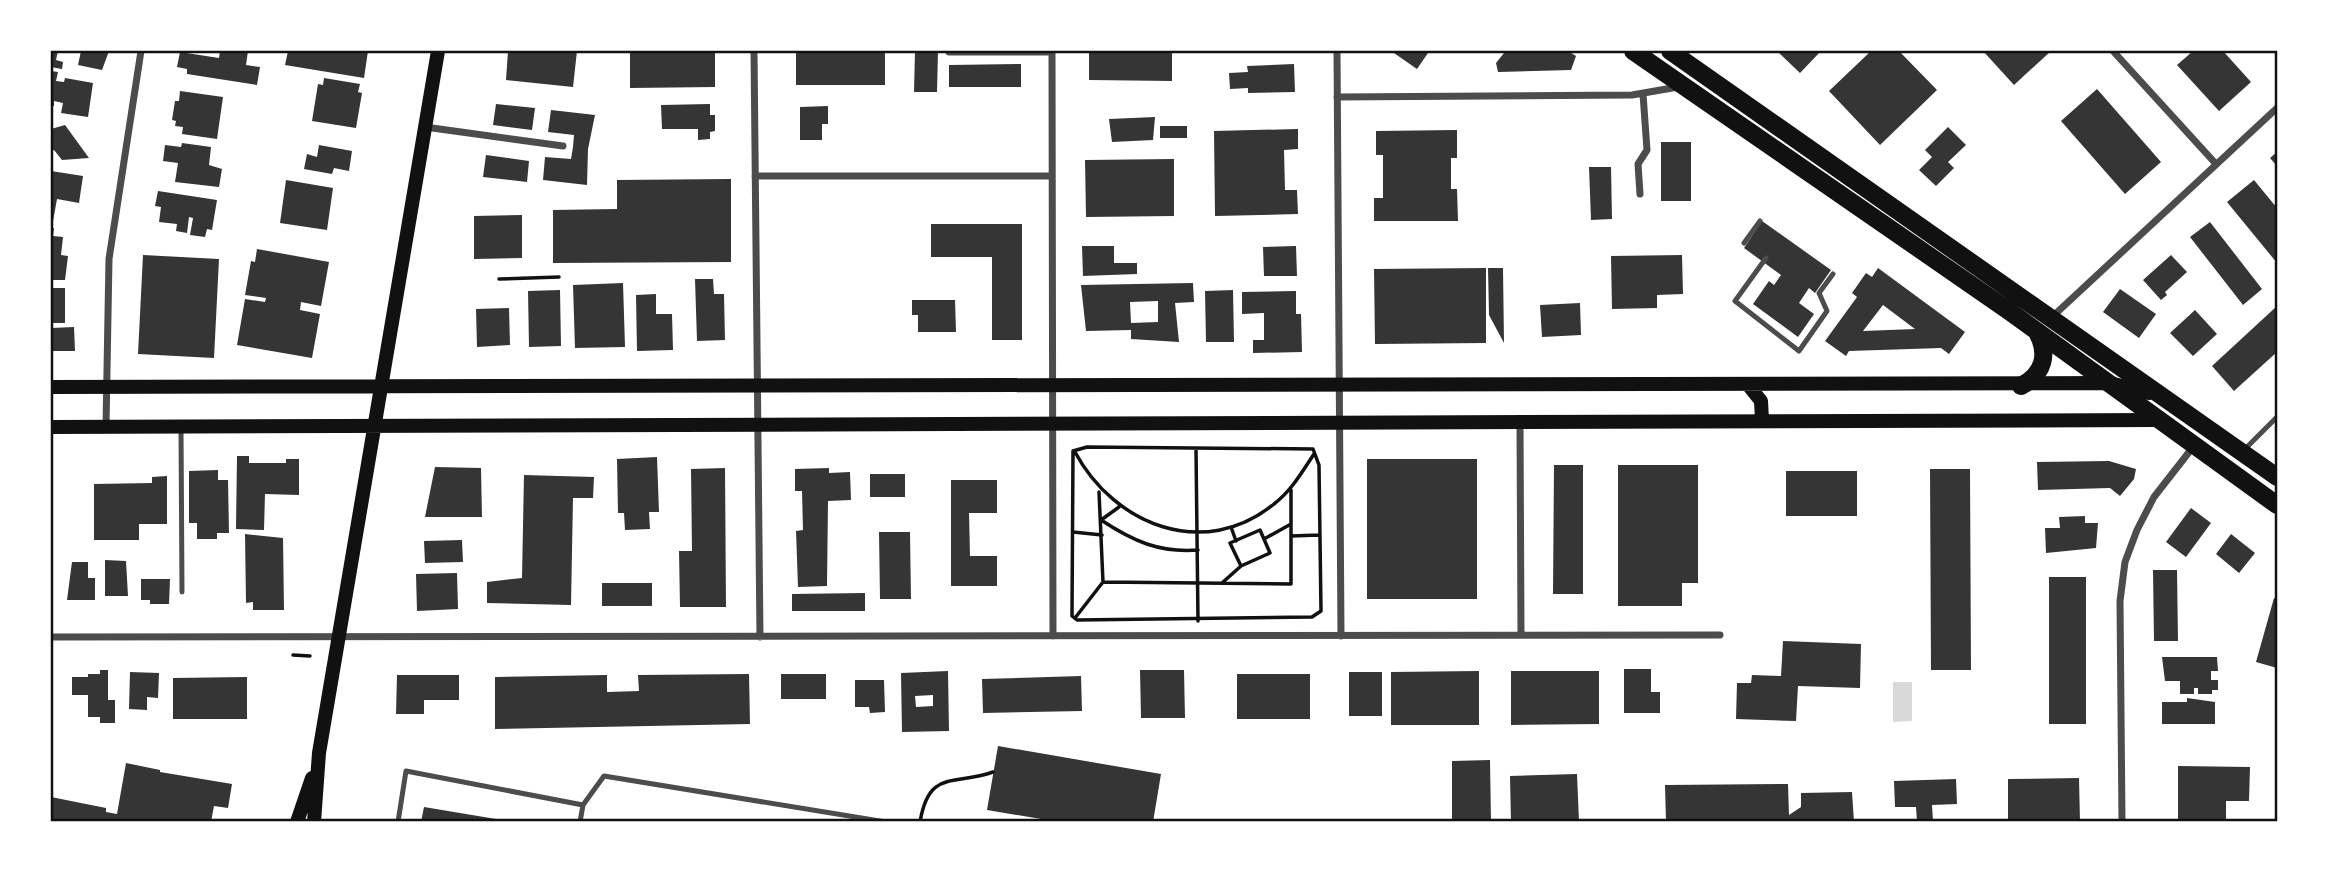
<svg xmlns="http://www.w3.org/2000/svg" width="2328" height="873" viewBox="0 0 2328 873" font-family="Signika,sans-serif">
<rect width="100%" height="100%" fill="#fff"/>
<!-- water -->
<path fill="#d9d9d9" d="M1893 682H1912V721L1893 722Z"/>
<!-- building -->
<path fill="#353535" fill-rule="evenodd" d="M51 51H58L56 60 63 62 62 69 51 67Z
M81 51H109L102 70 78 65Z
M220 51H248L246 65 260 67 257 85 187 74V69L177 67 180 52 219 58Z
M288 51H368L364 78 285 65Z
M508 51H577L573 87 506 80Z
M630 51H715V87L630 88Z
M796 51H885V85H796Z
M915 51H938L937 92H914Z
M1089 51H1172V81L1089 80Z
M1391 51H1425L1428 53 1417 69Z
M1501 51H1568L1576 56 1571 70 1498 72 1496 63 1504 53Z
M1777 51H1821L1800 73Z
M1871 51H1899L1937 90 1880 145 1829 91Z
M1983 51H2051L2014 85Z
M2193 51H2223L2251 82 2219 111 2177 65Z
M1021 64V87H949V65Z
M1294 64 1295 92 1248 93V88L1230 89 1229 73 1248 72 1247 66Z
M51 71 58 72 56 81 64 82 65 78 93 83 88 117 61 113 63 103 54 101V106H51Z
M324 78 360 84 358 92 362 93 356 128 312 121 318 84 323 85Z
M2097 89 2161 162 2125 194 2061 121Z
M180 91 223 97 217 139 182 134 183 127 175 126 176 121 172 120 175 101H179Z
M496 104 535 108 532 130 493 125Z
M710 104V115H715V131L710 132V139L698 140V129H662L661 105Z
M828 106V124H822V140H800V107Z
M551 110 595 115 588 149 587 185 543 180 545 157 571 159 573 147 574 135 548 132Z
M1155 117 1153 140 1112 142 1109 119Z
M65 125 89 158 62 160 54 150 51 151V129Z
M1160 126H1187V138H1160Z
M1948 127 1966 145 1948 162 1954 168 1936 186 1919 170 1932 157 1925 150Z
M1298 129V149L1284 150 1285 190H1297L1298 214 1215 216 1214 131Z
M1457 130V158H1451V189H1457L1458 221H1374V198H1383V155H1376V131Z
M1661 142H1691V201H1661Z
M182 143 211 147 209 165 222 169 219 187 175 182 178 163 163 161 165 145 181 147Z
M319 145 352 151 349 171 334 168 332 174 304 169 307 154 317 157Z
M2277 152V166L2270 158Z
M486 155 529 161 527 182 483 177Z
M1174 159V216L1086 217 1085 160Z
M1589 167H1611L1612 219 1591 220Z
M51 171 83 176 79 203 57 199 52 227Z
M731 179V262L553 263V210L617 209V180Z
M286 180 333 188 327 230 280 223Z
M2254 180 2277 208V263L2227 202Z
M158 191 217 200 212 230 207 229 205 237 190 235 193 218 189 217 187 233 176 231 177 224 159 222 161 207 155 206Z
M522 215V258L474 259V216Z
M1762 221 1831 270 1815 293 1809 288 1799 303 1814 314 1798 337 1753 304 1769 281 1774 285 1781 275 1744 248Z
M2210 222 2262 289 2243 305 2190 237Z
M931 224H1022V340H992V257H931Z
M51 228H54L53 236 63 237 61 255 68 256 65 280H51Z
M1082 246H1114V263H1137V274L1083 276Z
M1296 246 1297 276H1264L1263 247Z
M257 249 329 262 321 306 301 302 300 310 320 314 312 358 237 345 245 299 265 302 266 298 245 295 251 261 255 262Z
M143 255 219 259 214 358 138 354Z
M1682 255 1683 294 1657 295V308L1612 309 1611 256Z
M2171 255 2187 272 2165 292 2167 295 2161 300 2143 280Z
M1486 268V343L1375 344 1374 269Z
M1488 268H1503L1504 343 1489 315Z
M1878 268 1965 332 1949 354 1941 348 1849 351 1846 356 1825 341 1857 297 1852 293 1866 273 1872 277ZM1883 305 1915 329 1863 331Z
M695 279H713L714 294H724L725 340 697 341Z
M623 283 625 347 575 348 573 285Z
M1193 283 1194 302 1175 303 1179 342 1131 339V330L1086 331 1081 285ZM1158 301V322L1131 323 1130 302Z
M51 288H65V323H51Z
M2120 289 2156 314 2139 338 2103 312Z
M560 290 561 346 529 347 528 291Z
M1233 290 1234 342H1206L1205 291Z
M1296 291V314H1301L1302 352 1253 353V340H1264V313L1242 314V292Z
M656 294V314H672L673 350 637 351 636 295Z
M912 300H955L956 332H918V315H912Z
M1580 303 1581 335 1542 337 1540 305Z
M2277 306V352L2234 391 2212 366Z
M509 308 510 345 477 347 476 309Z
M2195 310 2217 334 2193 356 2170 333Z
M74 327 75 351H51V328Z
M237 456H249V463H286V459H299V495L265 494 264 530 236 529Z
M657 457 659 512H649L650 529 625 530 624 513H618L617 459Z
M1367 459H1477V599H1367Z
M2109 461 2136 469 2134 479 2120 496 2110 488 2038 490 2037 462Z
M1554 465H1583V594H1553Z
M1618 465H1698V583H1682V606H1618Z
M435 467 481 468 482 517H425Z
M725 468 726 607H680L679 551H692L691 469Z
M829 468V473L850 472 851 500 828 501 827 586 798 587 796 531 803 530 802 491H795V469Z
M1930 469H1970L1971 670H1931Z
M218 470V480H228L229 533H217V539H197V523H189V471Z
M1786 471H1857V516H1786Z
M870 474H905V497H870Z
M524 475 594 477 593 498H573L571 605 487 603V582L522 578Z
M167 476V524H139V540H94V484L152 483V477Z
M951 480H997V513H969L970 556H997V586H951Z
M2191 508 2211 523 2186 557 2166 542Z
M2085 516V523H2098L2096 548 2046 553 2045 528H2060L2059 517Z
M879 532H910L911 599H880Z
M245 534 283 538 284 610H253V602L246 603Z
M2231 534 2255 553 2239 573 2216 554Z
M462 540 463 562 425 563 424 541Z
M105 560 126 561 128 596H105Z
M72 562H88V578H95V600H67Z
M2153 570H2177L2178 641H2154Z
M457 573 458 609 417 611 416 574Z
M2049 577H2086V724H2049Z
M141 579H170L169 604H150V600H141Z
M602 583H652V606H602Z
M865 593V611H792V594Z
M2274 598 2277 599V668L2256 662Z
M1783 641 1861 644 1860 688 1798 686 1796 721 1736 719 1737 683H1751L1752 675 1781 676Z
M2162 657H2217L2218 671H2211V680H2218V690H2212V694H2198V688H2194V694H2180V681H2165Z
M1624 669H1651V692H1660V713H1624Z
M100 670H108V700H115V723H100V717H88V695H72V677H88V674H100Z
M1140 670H1184L1185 718H1141Z
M948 671 949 731 902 732 901 673ZM933 695V706L916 707 915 696Z
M1479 671V725H1391V672Z
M1511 671H1599V724L1511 725Z
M130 672 159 673 158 698 147 697V710L129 709Z
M1349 672H1382V716H1349Z
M749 674 750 724 495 729V677L607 675V692L639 691 638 675Z
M781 674H826V699H781Z
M1237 674H1310V719H1237Z
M397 675H459V700H424V714H396Z
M1081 676 1082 711 983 713 982 679Z
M247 677V719H173V678Z
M855 680H884L885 712 870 713 869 707H855Z
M2187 698 2215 702V724H2162V702H2187Z
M998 746 1161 774 1153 822H1059L987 810Z
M1490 760 1491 822H1452V761Z
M126 763 160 770V772L232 784 228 808 214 806 211 822H51V797L106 808V812L117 814Z
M2178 766 2250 767 2249 801H2226V822H2178Z
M1577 774 1579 822H1511L1510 776Z
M2079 778 2080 822H2008V779Z
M1956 779 1957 804 1932 805 1933 822H1917L1916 807H1895L1894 781Z
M1788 784 1789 815 1801 807V793L1852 792 1854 822H1666L1665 785Z
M424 807 508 821V822H421Z"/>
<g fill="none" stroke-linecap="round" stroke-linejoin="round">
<!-- path -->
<path stroke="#111" stroke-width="3.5" d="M499 279 559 277
M1087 447 1313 449 1319 465 1321 611 1312 617 1077 620 1072 616 1073 451Z
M1196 449 1198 621
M1075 452C1114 525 1204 561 1274 504 1292 490 1302 472 1314 454
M1119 507 1101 520C1133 541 1159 553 1198 550
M1231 527 1236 541
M1260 530 1270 553 1241 566 1230 543Z
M1073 532 1102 535
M1291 536 1319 535
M1264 539 1291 524
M1103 582 1291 584V490
M1222 583 1241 566
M1075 618 1103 582 1099 492
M293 655 310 656
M920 822C929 769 953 786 993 772"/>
<!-- service -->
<path stroke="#4c4c4c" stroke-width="5" d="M1744 243 1760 221
M1766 258 1735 301 1799 351 1827 311 1819 293 1833 274
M181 429 182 592
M2245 449 2277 417
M398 822 406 771 583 805 604 776 886 822
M580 822 583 805"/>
<!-- minor -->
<path stroke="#4c4c4c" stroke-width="7" d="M754 51 760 637
M1052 51 1053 636
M1337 51 1341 636
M2113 51 2216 164
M949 52H1052
M1337 97 1632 95 1678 87
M425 127 563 146
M755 176H1052
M1640 194 1638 164 1647 150 1643 94
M2052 317 2277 108
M1520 422 1521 635
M106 426 109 259 141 51
M51 637 1720 635
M2122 822 2120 601 2125 562 2137 530 2154 497 2193 447"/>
<!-- secondary -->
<path stroke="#111" stroke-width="14" d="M1749 386 1761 401 1762 420
M51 387 2110 383 2149 393
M51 427 2157 420
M297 822 312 778
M314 822 319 753 438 51"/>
<!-- primary -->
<path stroke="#111" stroke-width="18" d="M1633 51 2009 311 2277 505
M1670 51 2277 477
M2021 386C2044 374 2049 354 2037 332"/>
</g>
<!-- border -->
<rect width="2328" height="873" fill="none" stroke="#ffffff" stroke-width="105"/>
<rect x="52" y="52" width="2224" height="768" fill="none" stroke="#111" stroke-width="2.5"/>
</svg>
